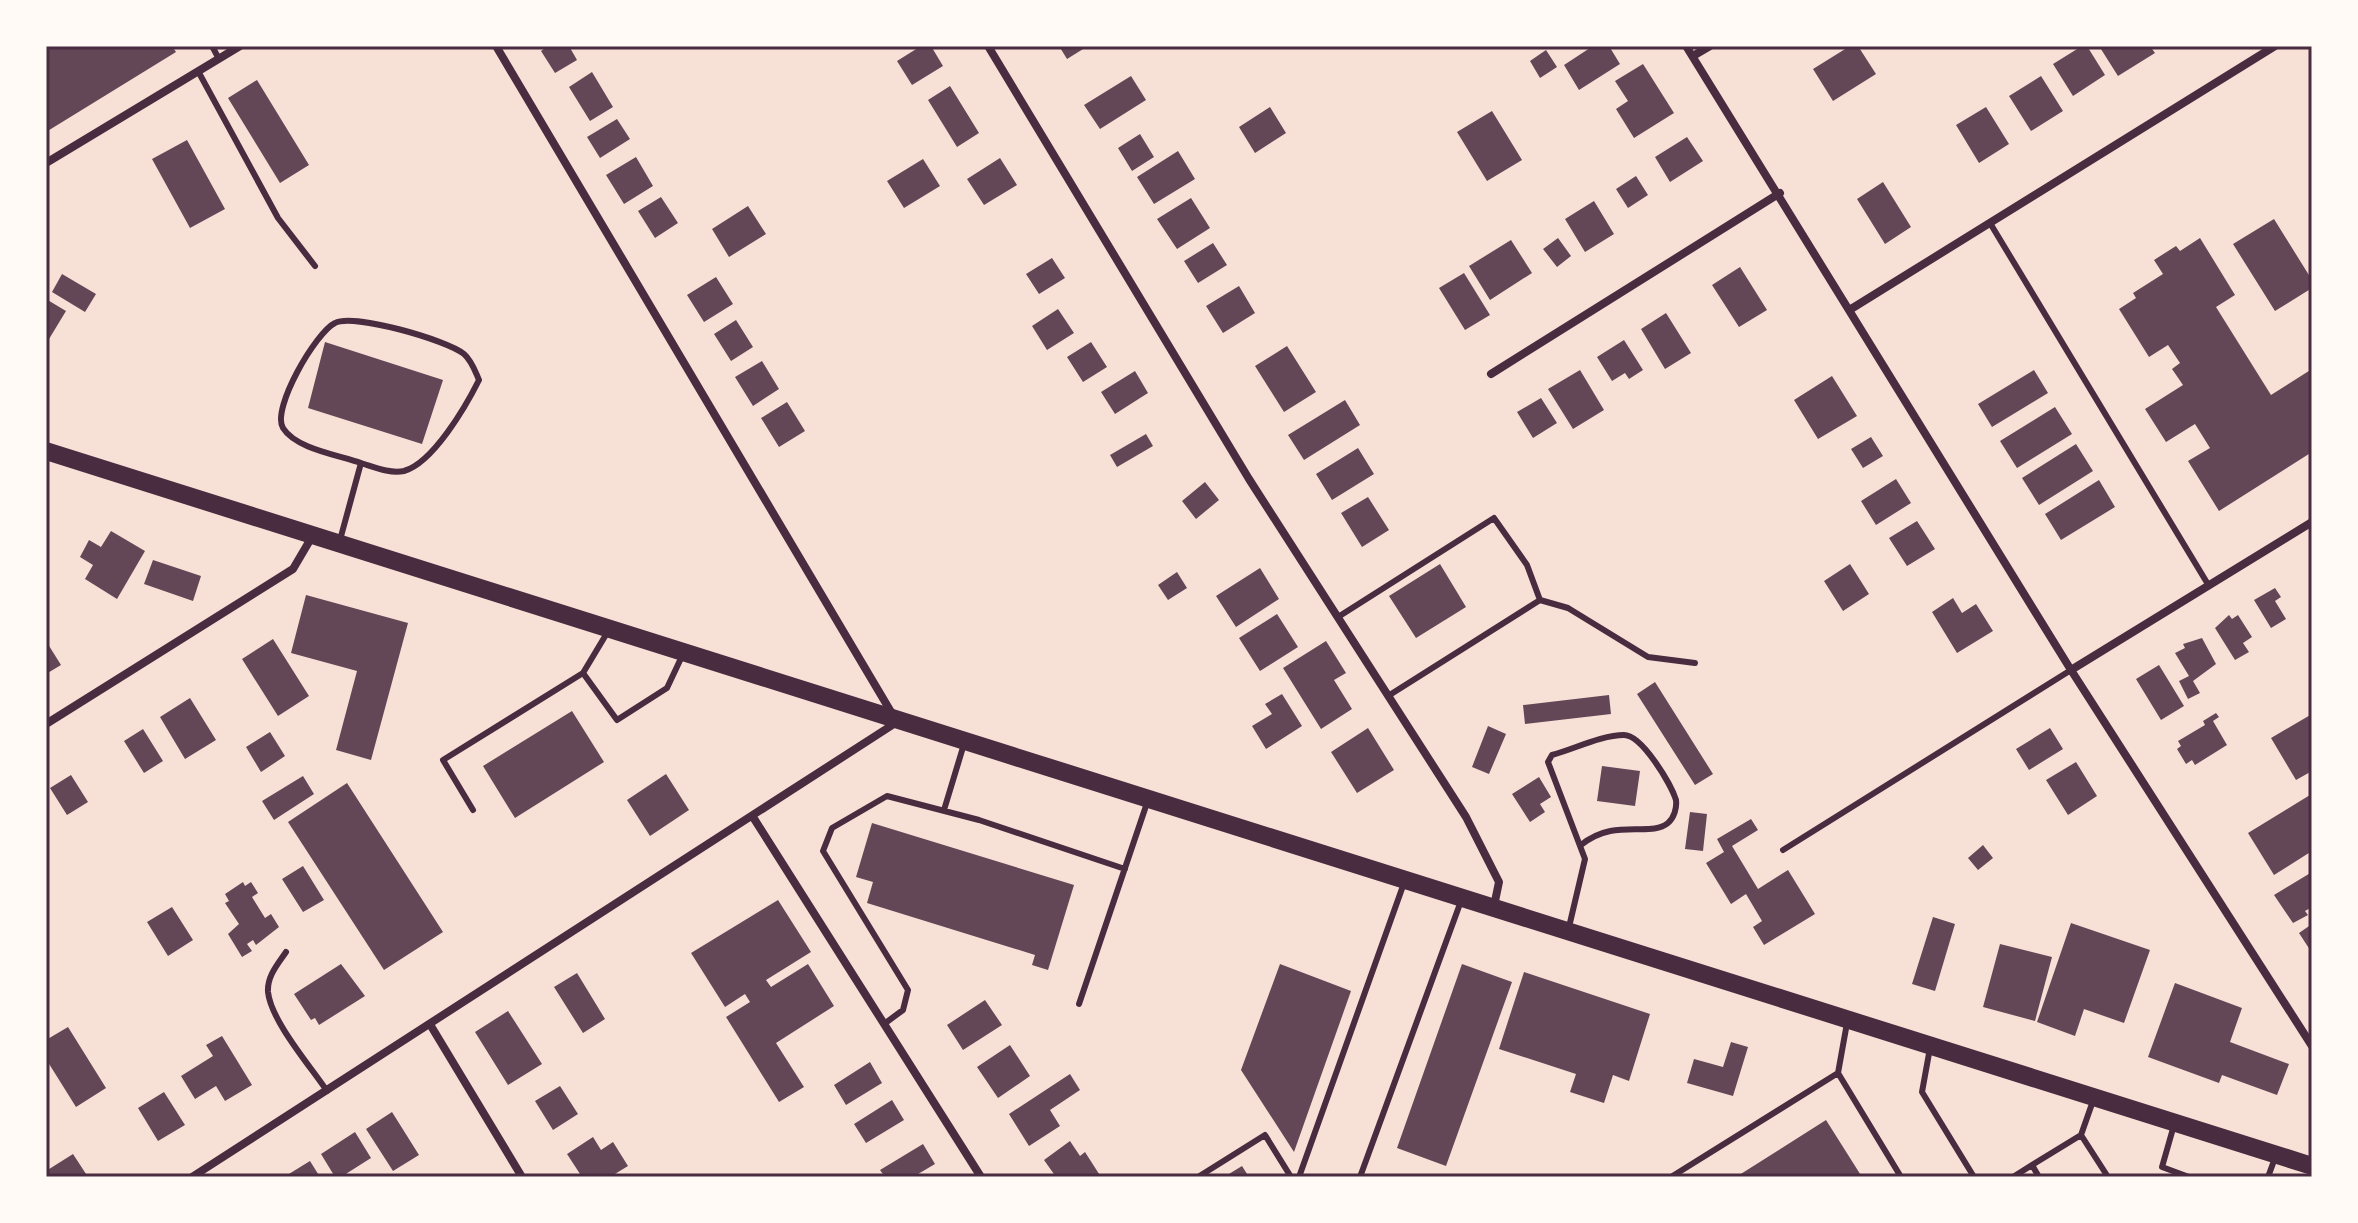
<svg xmlns="http://www.w3.org/2000/svg" width="2358" height="1223" viewBox="0 0 2358 1223" font-family="Ubuntu,sans-serif">
<rect width="100%" height="100%" fill="#f7e1d7"/>
<!-- building -->
<path fill="#644757" d="M46 46H172L176 52 46 132Z
M548 46H569L577 60 555 73 541 51Z
M921 46H931L943 66 912 85 897 61Z
M1059 46H1088L1067 59Z
M1593 46H1609L1620 64 1579 90 1564 65Z
M1850 46H1858L1876 74 1833 101 1813 69Z
M2082 46H2087L2105 75 2073 96 2053 64Z
M2099 46H2150L2155 53 2118 76Z
M1546 50 1557 67 1540 78 1530 61Z
M1643 64 1674 113 1634 138 1616 109 1628 101 1615 81Z
M592 72 613 107 590 121 569 87Z
M1131 76 1146 100 1100 129 1084 105Z
M2041 76 2063 111 2031 131 2009 96Z
M257 80 309 165 280 183 228 98Z
M950 86 979 133 957 147 928 100Z
M1270 107 1286 133 1255 153 1239 127Z
M1986 107 2009 144 1979 163 1956 125Z
M1492 111 1522 160 1487 181 1457 132Z
M617 119 630 139 600 158 587 137Z
M1140 134 1154 157 1132 171 1118 148Z
M1687 137 1703 161 1670 182 1655 157Z
M187 140 225 209 190 228 152 159Z
M1178 151 1195 179 1154 204 1137 177Z
M636 157 653 186 624 204 606 175Z
M1000 158 1017 185 984 205 967 179Z
M923 159 940 186 904 208 887 181Z
M1636 176 1648 195 1628 208 1616 189Z
M1883 182 1911 227 1885 244 1857 199Z
M661 197 678 223 655 238 638 211Z
M1191 198 1210 228 1177 249 1157 219Z
M1594 201 1614 234 1585 252 1565 219Z
M748 206 766 234 729 257 712 229Z
M2274 219 2312 280V288L2275 311 2233 244Z
M1558 238 1571 256 1557 267 1543 249Z
M2200 238 2235 295 2216 307 2271 395 2312 369V452L2219 511 2188 461 2210 448 2195 424 2166 442 2145 409 2183 385 2172 369 2180 363 2168 345 2149 357 2119 309 2136 298 2133 293 2163 274 2154 260 2176 246 2180 251Z
M1511 240 1532 273 1490 300 1469 266Z
M1213 243 1227 265 1198 283 1184 261Z
M1052 258 1065 278 1039 294 1026 274Z
M1740 267 1767 310 1739 327 1712 285Z
M1464 273 1490 315 1465 330 1439 288Z
M62 274 96 294 85 312 52 292Z
M716 277 733 304 704 322 687 295Z
M1239 286 1255 313 1223 333 1206 306Z
M46 299 66 311 46 344Z
M1058 309 1074 333 1047 350 1032 326Z
M1666 313 1691 353 1665 369 1641 329Z
M736 320 753 347 731 361 714 334Z
M1624 340 1643 370 1629 379 1625 373 1612 381 1597 357Z
M325 342 443 380 422 444 308 408Z
M1091 342 1107 367 1083 382 1067 357Z
M1287 346 1316 392 1284 412 1255 366Z
M762 361 779 389 753 406 735 377Z
M1580 370 1604 410 1573 429 1548 389Z
M2034 370 2048 393 1992 427 1978 404Z
M1135 371 1148 393 1115 414 1101 392Z
M1832 376 1857 416 1818 439 1794 400Z
M1541 398 1557 423 1533 438 1517 412Z
M1345 400 1360 425 1304 460 1288 435Z
M787 402 805 431 779 447 761 418Z
M2055 407 2072 434 2017 468 2000 441Z
M1146 434 1153 446 1117 467 1110 455Z
M1871 437 1883 456 1863 468 1851 449Z
M2076 444 2093 471 2039 505 2022 478Z
M1358 448 1374 474 1332 500 1316 474Z
M1896 479 1911 503 1876 525 1861 501Z
M2099 480 2115 507 2061 540 2045 514Z
M1205 482 1219 500 1196 519 1182 501Z
M1368 497 1389 530 1362 547 1341 513Z
M1917 521 1935 549 1907 566 1889 538Z
M111 531 145 551 117 599 85 579 93 565 80 557 89 540 101 547Z
M153 560 201 576 193 601 144 584Z
M1440 564 1466 607 1416 638 1389 596Z
M1850 564 1869 594 1843 611 1824 581Z
M1260 568 1279 599 1236 627 1216 596Z
M1177 572 1187 588 1168 600 1158 585Z
M2275 588 2281 597 2275 601 2286 619 2271 628 2254 600Z
M306 595 408 623 371 760 336 750 357 671 291 653Z
M1953 598 1962 613 1976 604 1993 631 1957 653 1932 612Z
M1277 614 1298 647 1260 671 1239 638Z
M2229 615 2232 619 2238 615 2252 637 2243 643 2249 652 2235 660 2215 628Z
M2202 638 2216 664 2193 681 2200 693 2188 699 2179 681 2189 676 2175 653 2185 648 2183 644Z
M273 639 309 696 278 716 242 659Z
M46 641 61 665 46 674Z
M1326 641 1346 673 1334 680 1352 709 1321 729 1283 668Z
M2159 665 2184 706 2161 720 2136 679Z
M1655 682 1713 774 1695 785 1637 694Z
M1282 694 1302 726 1266 749 1252 726 1272 714 1265 704Z
M1609 695 1611 714 1525 724 1523 705Z
M190 698 216 740 185 759 160 717Z
M572 711 604 762 515 818 483 766Z
M2216 713 2219 717 2213 721 2227 745 2195 765 2192 760 2186 764 2177 749 2181 746 2178 741 2205 725 2203 721Z
M2312 714V771L2296 780 2271 738Z
M1488 726 1506 734 1489 774 1472 767Z
M1368 728 1394 770 1357 793 1331 752Z
M2050 728 2063 749 2029 770 2016 749Z
M143 729 163 761 144 773 124 741Z
M270 732 285 756 261 772 246 747Z
M2076 762 2097 796 2068 815 2046 780Z
M1602 766 1640 771 1635 806 1597 801Z
M666 774 689 810 650 836 627 800Z
M71 775 88 802 67 815 50 788Z
M303 776 314 794 274 820 262 801Z
M1539 777 1551 797 1540 804 1545 812 1530 822 1512 794Z
M347 783 443 932 384 970 288 822Z
M2310 795 2312 851 2274 875 2248 833Z
M1690 812 1707 814 1703 851 1685 849Z
M1751 819 1758 830 1732 846 1758 889 1788 870 1815 914 1764 945 1753 927 1762 921 1746 894 1731 904 1706 863 1724 852 1717 839Z
M872 823 1074 885 1048 970 1032 965 1035 955 867 903 873 882 856 877Z
M1983 845 1993 858 1978 870 1968 858Z
M303 866 324 900 303 912 282 879Z
M2312 872V907L2305 911 2308 915 2293 923 2274 895Z
M243 882 245 886 251 882 258 893 252 897 265 918 271 914 279 927 256 945 253 940 247 944 252 951 242 957 228 934 239 924 225 903 229 901 225 894Z
M778 900 811 952 766 980 771 987 808 964 834 1006 776 1043 804 1087 779 1102 726 1017 750 1002 745 994 725 1007 691 953Z
M172 907 193 940 168 956 147 922Z
M1933 917 1955 924 1935 991 1912 984Z
M2071 923 2150 950 2124 1023 2084 1009 2075 1036 2037 1022Z
M2312 924V953L2299 933Z
M2000 944 2052 957 2035 1021 1983 1007Z
M341 964 365 996 319 1025 315 1018 311 1020 294 994Z
M1280 964 1351 991 1294 1152 1241 1070Z
M1462 964 1512 982 1446 1166 1397 1148Z
M1524 972 1650 1014 1629 1081 1613 1075 1604 1103 1570 1092 1576 1074 1499 1049Z
M577 973 605 1019 583 1033 554 987Z
M2175 983 2242 1008 2230 1042 2289 1064 2277 1095 2222 1075 2219 1083 2148 1057Z
M985 1000 1002 1025 963 1050 947 1025Z
M508 1011 542 1064 508 1085 475 1032Z
M68 1027 106 1088 76 1107 46 1059V1040Z
M222 1036 252 1085 225 1101 216 1086 195 1099 181 1076 213 1056 206 1045Z
M1731 1042 1748 1047 1733 1096 1687 1083 1694 1059 1723 1067Z
M1010 1045 1030 1076 998 1098 977 1067Z
M870 1062 882 1083 846 1105 834 1085Z
M1070 1074 1080 1090 1050 1110 1060 1126 1029 1146 1009 1114Z
M560 1086 578 1114 553 1130 535 1101Z
M164 1092 185 1125 158 1141 138 1108Z
M892 1100 904 1120 866 1143 854 1124Z
M392 1112 419 1155 393 1171 366 1129Z
M1826 1120 1862 1177H1736Z
M355 1132 371 1158 341 1177H335L321 1154Z
M593 1137 601 1150 613 1142 628 1166 610 1177H582L567 1154Z
M1070 1141 1080 1156 1085 1152 1101 1177H1056L1044 1160Z
M923 1144 935 1164 913 1177H885L880 1170Z
M73 1154 88 1177H48L46 1171Z
M310 1161 320 1177H284Z
M1242 1166 1249 1177H1224Z"/>
<g fill="none" stroke-linecap="round" stroke-linejoin="round">
<!-- service -->
<path stroke="#4a2c40" stroke-width="6" d="M212 46 219 59
M198 71 278 218 315 266
M1990 223 2209 586
M340 540 361 463C374 467 390 474 404 471 433 463 466 406 479 380 475 371 472 361 464 354 447 340 353 313 335 323 316 332 271 409 283 428 296 449 339 455 361 463
M1540 600 1568 608 1648 657 1695 663
M1338 617 1494 518 1527 565 1540 600 1388 696
M583 673 617 720 667 688 683 654
M473 810 443 760 583 673 607 633
M944 810 964 744
M1783 850 2071 670
M1569 927 1585 859 1548 762 1552 755C1574 749 1602 735 1624 735 1642 735 1671 784 1676 800 1677 808 1674 818 1668 823 1650 838 1615 817 1581 845
M286 952C278 964 267 976 268 992 271 1021 311 1067 327 1091
M1079 1004 1148 800
M1847 1023 1838 1073 1901 1177
M884 1024 903 1010 908 990 823 851 832 828 887 796 979 820 1125 869
M1930 1048 1922 1092 1974 1177
M2094 1098 2081 1135 2108 1177
M2174 1125 2162 1167 2189 1177
M1198 1177 1265 1135 1291 1177
M1299 1177 1404 883
M1360 1177 1461 901
M1671 1177 1838 1073
M2013 1177 2032 1165
M2039 1177 2032 1165 2081 1135
M2268 1177 2275 1158"/>
<!-- minor -->
<path stroke="#4a2c40" stroke-width="8" d="M988 46 1249 479 1466 817 1499 882 1494 906
M1686 46 2071 670 2312 1046
M1693 56 1710 46
M46 163 240 46
M1851 309 2275 46
M1491 374 1780 193
M2071 670 2312 522
M46 724 293 569 313 535
M753 817 981 1177
M431 1026 522 1177
M192 1177 897 722 496 46"/>
<!-- primary -->
<path stroke="#4a2c40" stroke-width="18" d="M46 451 2312 1166"/>
</g>
<!-- border -->
<rect width="2358" height="1223" fill="none" stroke="#fffaf5" stroke-width="96"/>
<rect x="48" y="48" width="2262" height="1127" fill="none" stroke="#4a2c40" stroke-width="3"/>
</svg>
